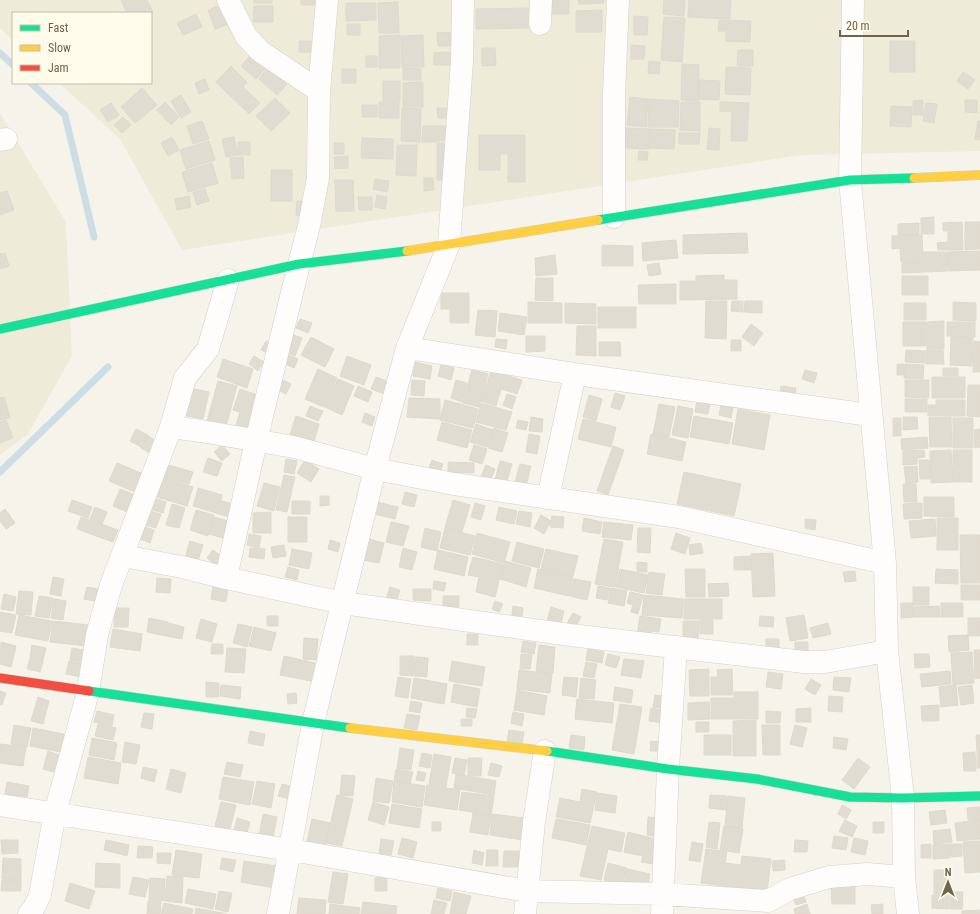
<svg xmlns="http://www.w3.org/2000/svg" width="980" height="914" viewBox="0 0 980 914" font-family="'Roboto Condensed',sans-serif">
<rect width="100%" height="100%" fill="#f6f4ea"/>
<!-- residential -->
<path fill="#efebd9" d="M0 0H980V151L801 155 182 250 120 139 59 83H151V13H13V40L0 28Z
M0 113 66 222 72 356 28 434 0 455Z"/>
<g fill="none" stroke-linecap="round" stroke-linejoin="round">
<!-- stream -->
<path stroke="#cddde5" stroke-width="7" d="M0 53 13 65
M31 83 65 115 94 237
M0 472 108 367"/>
</g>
<!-- building -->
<path fill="#e1dcd1" stroke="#ded9cd" d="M121 0H147L153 12 151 13H127Z
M254 0H272V3H254Z
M301 0H315V5H301Z
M549 0H569V14H549Z
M578 0H604V3L579 4Z
M664 0H685L684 16 663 14Z
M689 0H731L730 19 688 17Z
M398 2 399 33H379L378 3Z
M346 3H376V20L346 21Z
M224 4 231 23 215 29 208 10Z
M254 6H273V22H253Z
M531 8V28L476 29V9Z
M602 10V32H576V11Z
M196 14 202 27 183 35 177 23Z
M634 16 648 17 647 35H634Z
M664 17 685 18 682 62 661 60Z
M719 20 751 21 750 42 726 41V31H718Z
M347 24H360V35H347Z
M453 32V46H438L437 33Z
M400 35V68H379V36Z
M423 35 424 67H402L401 36Z
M299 41H311V52H299Z
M890 41H915V72H890Z
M631 45 645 46 644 59H631Z
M482 48H495L496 65 482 66Z
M738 50H753V66H737Z
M450 52V65H434V53Z
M250 56 265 69 256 79 241 66Z
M366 56H377V67H366Z
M649 61 660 62 659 74 648 73Z
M682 64 699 65 698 101 681 100Z
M231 66 247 82 243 87 260 103 249 114 216 82Z
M726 67 751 68 750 95 725 94Z
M268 68 287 84 277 95 259 79Z
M403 68 421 69V80H403Z
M342 69H356V83H342Z
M963 72 975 80 968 89 957 81Z
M205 79 209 90 199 94 195 83Z
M699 80 720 81 719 100 698 99Z
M383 81H400V101H383Z
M423 82V107H403V83Z
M142 88 157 105 135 123 121 107Z
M181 95 191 112 181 118 171 101Z
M630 97 648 99 646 127 627 125Z
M275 98 290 113 271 131 256 116Z
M649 99 679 101 678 127H648Z
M923 100V115H913V101Z
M965 100H977V113L965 112Z
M165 102 179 117 171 125 157 110Z
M379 102H399V118H379Z
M681 102H700V131L680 130Z
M720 102H731L730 112 720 111Z
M732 102 749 103 747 141H731Z
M111 103 119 115 108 122 100 110Z
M926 103 937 104 934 123 923 121Z
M362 105H377V117H362Z
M891 106 912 107 911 127 890 126Z
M402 108 421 109 420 142 401 141Z
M437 108H452V118H438Z
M123 117 131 125 122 133 114 125Z
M202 121 209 139 193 144 187 126Z
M978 121H980V140L975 139Z
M423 126H436V142H422Z
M437 126H450L451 140 437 141Z
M626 128 650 129 649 149 625 148Z
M709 128 720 129 719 150 707 149Z
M651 129 675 130 674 149 650 148Z
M679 133H700L699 144H679Z
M479 135H525V182H508V154H500V170H479Z
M172 137 179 150 168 156 161 143Z
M234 137 238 155 226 157 222 139Z
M362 138 393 139V159L361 158Z
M209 141 215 160 186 169 180 150Z
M238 142H250V155H238Z
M334 143H344V154H334Z
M437 143H450V180H437Z
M397 145H417L416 176 396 175Z
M639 151 648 152 647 160H638Z
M348 156V168L335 169 334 157Z
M243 157 244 178 232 179 230 158Z
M212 163 218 183 188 192 182 172Z
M271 170H292V201H271Z
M424 178H433L434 190 424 191Z
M375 179 389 181 387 192 373 189Z
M335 180H353L354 211H336Z
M205 189 209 201 197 205 193 192Z
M7 191 14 210 0 215V193Z
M377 195 387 197 385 209 375 207Z
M189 196 191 207 177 210 175 199Z
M358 197H372V210H359Z
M297 201 309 202 308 216 296 215Z
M934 217V234H921V218Z
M962 222 963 250H938L937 243 948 242V231H943V223Z
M965 222H980V249L965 250Z
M919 223V235H898V224Z
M747 233 748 253 683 254V235Z
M922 235 923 261 901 262 900 248 892 249V236Z
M676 240 678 258 643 261 642 243Z
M602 245 633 246V266H602Z
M980 251V270L948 271 947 252Z
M923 252H946L947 271 902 273V263L924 262Z
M5 253 9 266 0 269V254Z
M555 255 557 274 536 276 535 258Z
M659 263 661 274 649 276 647 265Z
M724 275V280H737V299L680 300V281H696V276Z
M902 276H928V295H902Z
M536 278H553V301L535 300Z
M676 284V304H639L638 285Z
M441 293H469V323H450V309H441Z
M706 301H727L726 339 705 338Z
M732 301H743V312L731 311Z
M745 301H762V313L744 312Z
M528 302 562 303V323H528Z
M953 302 976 303V321L953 320Z
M565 303 596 304V324L565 323Z
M904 303H926V320H904Z
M598 307H636V328H598Z
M478 310 497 311 495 337 475 335Z
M500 313 527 317 524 335 498 331Z
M300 319 312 323 308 333 296 328Z
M944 321V349H927V322Z
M903 322H926V346H903Z
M947 322H975V337L947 336Z
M751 324 763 333 754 346 742 337Z
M577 326H596V356L576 355Z
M291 334 302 338 295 356 284 351Z
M526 336H545V351L526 352Z
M311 337 334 349 325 367 301 355Z
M951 337 973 338 972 366 950 365Z
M496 339 507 340 506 349 495 347Z
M731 340H741V351H731Z
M266 341 276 346 271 355 261 350Z
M974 341 980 342V372H973Z
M599 342H620L621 356H599Z
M906 350 925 351V363L905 362Z
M926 350H943L944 364H926Z
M287 354 298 359 294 368 283 363Z
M254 356 264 362 258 371 249 364Z
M347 356 371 365 364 385 340 376Z
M223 359 253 369 247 388 217 377Z
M415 362 432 366 430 379 413 376Z
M897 364H904V375H897Z
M905 364 924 365 923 379 904 378Z
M441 365 454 368 451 380 438 376Z
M943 368H958V376H943Z
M318 369 337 378 324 407 305 399Z
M472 370 488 374 479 407 463 403Z
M805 370 817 373 814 383 802 379Z
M491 371 522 380 517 394 501 389 496 406 481 401Z
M376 377 392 383 387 395 371 389Z
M932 377H965V398H932Z
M279 378 291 384 286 394 274 388Z
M338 379 354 386 342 415 325 407Z
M412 380 425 381 424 396 411 395Z
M456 380 467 383 462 402 451 398Z
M905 380H929V398L905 397Z
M218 381 237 386 226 426 207 421Z
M968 385H980V417L967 416Z
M358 386 372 392 368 402 354 396Z
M781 386 796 388 794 400 780 397Z
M189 388 209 392 203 419 183 415Z
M240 389 260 396 247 432 235 428 240 412 233 410Z
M615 393 625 396 620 410 611 407Z
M507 394 516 397 512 409 503 405Z
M589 395 602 399 596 421 583 417Z
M4 397 10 418 0 420V398Z
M409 398 440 399V419L407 417Z
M905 399H927V412H905Z
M445 400 478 409 473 428 440 420Z
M936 400H965V416H928V405H936Z
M697 401 710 403 708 414 695 412Z
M481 403 512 412 506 430 476 422Z
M659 404 675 407 669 437 653 434Z
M721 405 733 407 731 418 719 415Z
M310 406 323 411 318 421 306 416Z
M678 406 693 409 688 438 672 435Z
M738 409 770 415 764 450 732 444Z
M365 413 375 417 372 426 362 422Z
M296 416 319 424 314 442 290 434Z
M694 416 733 423 729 444 690 437Z
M531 417 543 419 542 432 529 431Z
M903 417H917L918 429 903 430Z
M951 417 952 447H930L929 418Z
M893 418H901V436H893Z
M953 418H973V448H953Z
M583 419 616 427 611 447 578 439Z
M6 420 13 438 0 443V422Z
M518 420 528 422 526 430 516 428Z
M442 422 472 430 467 448 437 440Z
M476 424 493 430 487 447 470 442Z
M494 428 508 433 502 452 488 448Z
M136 429 148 435 141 447 130 441Z
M980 429V447L975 448 974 430Z
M529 434 540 436 537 454 526 452Z
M651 434 686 442 682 461 647 454Z
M148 436 157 441 150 453 141 448Z
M927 437 928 448 902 450 901 439Z
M222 445 230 454 222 461 214 452Z
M474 445 487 449 482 464 469 460Z
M613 446 624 450 608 495 597 491Z
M924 450 925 457 917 458V464L903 465V451Z
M951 450 953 482 931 483 930 451Z
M953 450H972V482H953Z
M208 458 222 463 217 476 203 472Z
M286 459 297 461 294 474 284 472Z
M305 460 319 469 311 482 297 473Z
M432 460 443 464 440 474 428 470Z
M919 460H929L930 479H920Z
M500 461 512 464 506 484 495 480Z
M448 462 474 463V473L448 472Z
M117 463 143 474 135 492 109 481Z
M165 464 193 472 189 484 161 477Z
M520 464 531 466 526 486 515 483Z
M486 465 495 469 491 479 481 476Z
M917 466 918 482 906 484 904 467Z
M684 472 741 484 734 516 677 504Z
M284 475 295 477 287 512 276 510Z
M163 478 193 487 187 506 157 497Z
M264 483 280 487 274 511 257 506Z
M903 484H916L917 502H904Z
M198 488 222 495 221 501 233 504 229 517 193 506Z
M120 489 135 495 127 512 113 506Z
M405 492 417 495 414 507 402 504Z
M320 496H329V505L320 506Z
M924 497H954V517L924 516Z
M153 498 166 502 163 513 150 509Z
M72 500 92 507 88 518 68 511Z
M453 500 470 505 462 532 445 527Z
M292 501H310V514H292Z
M377 502 398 507 395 519 374 514Z
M475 503 485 506 481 520 471 517Z
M922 503V518L904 519 903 504Z
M172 504 185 508 179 528 166 525Z
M95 507 107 512 102 524 90 519Z
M499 507 517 511 514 524 496 520Z
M5 509 15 523 6 529 0 521V513Z
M196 510 214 515 208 536 190 530Z
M149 511 161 514 156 528 145 525Z
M519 511 532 513 530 527 516 524Z
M271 512V533H253V513Z
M541 515 551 521 544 534 534 528Z
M552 516 564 517 563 528 550 527Z
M81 517 118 530 113 542 77 529Z
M214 517 228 521 223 538 209 534Z
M288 517H307V542H288Z
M584 518 602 522 600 534 582 531Z
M937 518H958V550H937Z
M805 519 816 520 815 530 805 528Z
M935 519 936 536 911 538 909 521Z
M391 522 409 526 403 546 386 542Z
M604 522 633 525 631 540 602 537Z
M145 527 154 530 150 543 140 539Z
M425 528 441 532 437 551 421 547Z
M445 528 475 536 470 555 440 548Z
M638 528H651L650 553 637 552Z
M477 533 510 542 504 563 472 554Z
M676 533 690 538 685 554 671 549Z
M249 534 261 536 259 548 247 545Z
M960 535H980V583H961Z
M369 539 384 543 379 563 363 560Z
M604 539 623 542 615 587 595 584Z
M330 540 340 543 338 552 328 549Z
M190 541 203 545 198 561 185 558Z
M517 542 544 549 539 568 512 561Z
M701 543 703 553 690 555 689 545Z
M284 545 286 556 273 558 271 547Z
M250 548 265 549 264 559 249 557Z
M403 548 417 552 412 570 399 567Z
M292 549 312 553 309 569 289 565Z
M546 549 578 556 573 576 541 569Z
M213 550 222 557 216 565 207 558Z
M438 550 468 557 464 576 434 569Z
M773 553 775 596 753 597 751 554Z
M750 556 751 570H734V557Z
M473 557 503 564 495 597 476 592 479 577 468 575Z
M505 561 531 568 526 587 500 579Z
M637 562 647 563V572H637Z
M288 567 299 570 297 580 285 577Z
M538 569 573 577 569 596 534 588Z
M620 569 648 575 644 593 616 587Z
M685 569H705V597H686Z
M936 569 958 570V584L935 583Z
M855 571 856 581 845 582 843 572Z
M649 572 665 574 662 595 646 593Z
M53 577 64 579 61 596 50 594Z
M157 578 171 579 170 593 156 592Z
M574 579 591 582 587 600 570 596Z
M434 581 446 583 444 591 433 589Z
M728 583 729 596 709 597 708 584Z
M961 585H980V600H961Z
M213 586 228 588 226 602 211 599Z
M598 586 610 588 607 600 596 598Z
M87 587 98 589 95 601 84 599Z
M390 587 400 590 396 602 386 599Z
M913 587H929V605H913Z
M611 588 627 591 624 606 608 603Z
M413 589H431V601L413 600Z
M19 591 33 592 31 615 16 614Z
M630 592 643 595 638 614 631 612 633 605 627 603Z
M4 594 16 597 13 611 1 609Z
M644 595 683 599 682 618 642 615Z
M39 596 53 598 49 618 35 616Z
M443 596H459V607H443Z
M54 599 66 601 63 620 51 618Z
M684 599H722V619H684Z
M495 601 503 604 499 612 492 609Z
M901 603H913V617L901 618Z
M941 603H963V617H941Z
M513 606 523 608 522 616 512 615Z
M939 606 940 617H913V607Z
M551 607 564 611 561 624 547 621Z
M115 608H129L128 627H114Z
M0 612 16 615 12 633 0 631Z
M573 613 581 617 575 628 567 624Z
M19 615 52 621 48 641 15 635Z
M804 615 808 638 790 641 786 618Z
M267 616H278V626H267Z
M640 616 661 619 659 632 651 631 650 638 637 636Z
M760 616 774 617 773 627 759 626Z
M149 618 168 622 165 636 147 632Z
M968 618H980V636H968Z
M201 619 217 624 212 642 196 638Z
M700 620H713V634H700Z
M53 621 89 625 87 646 50 642Z
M683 621H699L698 642 683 641Z
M169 623 184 627 182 639 166 636Z
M828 623 831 634 813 638 810 628Z
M238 624 252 627 247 647 233 643Z
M254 627 276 633 271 651 249 646Z
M113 629 142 634 140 651 110 647Z
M467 634H478V645H467Z
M968 635 969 650 949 652 948 636Z
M304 638 318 639 316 660 303 659Z
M766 639H779V653H766Z
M523 641 536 643 534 654 521 652Z
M1 642 16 646 11 667 0 664Z
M795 642H808V653H795Z
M212 644H223V654H211Z
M32 645 46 648 43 660 30 657Z
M539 645 555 647 553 673 536 672Z
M72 648 84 650 82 662 70 660Z
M227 648 246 649 244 673 225 672Z
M588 649 604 652 602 663 586 660Z
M974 650H980V678L975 679Z
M972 652 974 683 953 685 951 653Z
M521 654 532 655 530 669H520Z
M608 654 620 657 616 668 605 665Z
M914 654H929L930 667 915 668Z
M284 656 315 663 311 681 280 675Z
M400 656H414L413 676 400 675Z
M415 657 428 658 427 677 414 676Z
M30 658 43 661 40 672 27 669Z
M624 659 644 661 641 678 621 675Z
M69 661 84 664 81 677 66 674Z
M452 661 485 667 482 686 449 681Z
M586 662 597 664 594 678 583 676Z
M709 669V696H690L689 670Z
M732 669 733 695H711V677H718L717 670Z
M519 670 552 674 550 693 517 689Z
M950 671 951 684 922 687 920 674Z
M768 672 783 674 781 689 766 687Z
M398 677 411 679 408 698 395 696Z
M564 677 578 678 576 697 562 695Z
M834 677 851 678 849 692 833 690Z
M414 678 447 684 444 704 411 698Z
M581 678 596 680 594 699 579 698Z
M811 679 821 685 815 695 805 689Z
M206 682 219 683V697H206Z
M454 684 480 689 477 707 451 702Z
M221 685 241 687 240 699 220 696Z
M956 685 958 705 941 707 939 687Z
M972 685 974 703 961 705 958 687Z
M615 687 633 690 631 703 613 700Z
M517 690 547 696 544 715 514 710Z
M0 691 6 693 2 705 0 704Z
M734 692H758V719H711V698H734Z
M296 693 297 703 288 704 287 694Z
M655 695 668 697 666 709 653 707Z
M829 696 843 697 842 712 828 711Z
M38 697 49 701 43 724 31 721Z
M577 699 614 703 612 723 575 719Z
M411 701 422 703 420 713 409 711Z
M709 702 710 719 688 720V703Z
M620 704 642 707 634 754 612 750Z
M939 705V721H922L921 706Z
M467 708 477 709 475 718 466 717Z
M651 708 666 711 664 723 649 721Z
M811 708V722H796V709Z
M97 711 114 715 112 726 94 722Z
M766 711 781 712 780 723H766Z
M513 712 524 714 522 726 511 723Z
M144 713 154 714 152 729 141 727Z
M407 714 420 716 417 730 404 728Z
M461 719H472V726H461Z
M756 720V756H733V721Z
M696 722H709V732H696Z
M98 724 116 728 113 740 95 736Z
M14 725 31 728 27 747 11 744Z
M762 725H780V755H763Z
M795 725 807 728 802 747 790 744Z
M33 728 64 734 61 752 30 746Z
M509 730 524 732 522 744 507 741Z
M250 731 265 734 263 746 248 743Z
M571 735 585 737 584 750 569 748Z
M704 735H731V755H704Z
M976 735H980V751H977Z
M834 737 848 739 846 750 833 748Z
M92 738 117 743 114 760 89 755Z
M651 741 660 742 659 751H650Z
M125 742 140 745 136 764 122 762Z
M0 744 26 747 23 766 0 763Z
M400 748 414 750 411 770 397 768Z
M48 751 59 755 54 772 43 769Z
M977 751H980V768H977Z
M975 752 976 771H964L963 753Z
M422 753 432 755 430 768 419 766Z
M434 754 451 757 446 787 429 784Z
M88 757 121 763 118 784 84 778Z
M455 758 467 760 464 776 452 773Z
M468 758H482L481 776H468Z
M858 758 870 767 854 789 842 780Z
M227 762 243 765 240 777 224 774Z
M491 763 502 766 499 777 488 775Z
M143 767 157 770 154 782 141 778Z
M171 769 186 773 181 793 166 789Z
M396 769 413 772 410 783 394 780Z
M418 771 426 773 424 781 416 780Z
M456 774 496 781 494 795 454 788Z
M342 775 355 776 353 796 340 795Z
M223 777 254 782 250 805 219 799Z
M376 778 393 781 389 803 373 801Z
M257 781 275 784 271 808 252 804Z
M394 781 425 786 422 807 392 802Z
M7 782 29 786 27 797 5 794Z
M282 784 294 787 290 799 278 796Z
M427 785 460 790 457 810 424 805Z
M582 789 597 792 590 823 556 817 560 798 580 802Z
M462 792 494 796 491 815 459 810Z
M597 793 617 796 615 813 595 810Z
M337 795 353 799 342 846 326 843Z
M710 795 727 796 726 810 709 808Z
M728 796 745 798 742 828 725 826Z
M221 802 236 805 230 829 215 826Z
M373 802 389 807 384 825 368 820Z
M392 804 422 809 419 828 389 823Z
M842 805 851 810 846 819 838 814Z
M980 807V820H968L967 808Z
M945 810 947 823 931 825 929 812Z
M473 813 491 816 488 835 470 832Z
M263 814 277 817 273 838 259 836Z
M492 814 525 818 522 840 490 835Z
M648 817 660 818 658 837 647 835Z
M237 818 250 822 247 833 234 830Z
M312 819 330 823 325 846 307 842Z
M556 819 590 825 586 845 552 838Z
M845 820 857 826 852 837 839 831Z
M980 820V839L957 841 955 823Z
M432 822H441V831H432Z
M709 822 720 823 717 849 706 847Z
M873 822H884V833H873Z
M592 826 625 833 621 852 608 849 601 880 580 876Z
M724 826 743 829 739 853 720 850Z
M950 829 952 842 934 844 933 831Z
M628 832 659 840 654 864 641 862 643 856 624 852Z
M834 836 848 838 846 850 832 848Z
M402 838 417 842 413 858 398 854Z
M854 838 868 841 865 855 851 852Z
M381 839 394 841 391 855 379 853Z
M1 840H18V853L2 854Z
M106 840 129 845 127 856 104 850Z
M795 840 808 841 807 852H794Z
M980 841V872L965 873 963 842Z
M692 842 703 844 700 862 689 860Z
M931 844V858H921V845Z
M950 844H962V856L951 857Z
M950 844V858L933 859V845Z
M138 846 153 847 152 858H137Z
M706 849 727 852 725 863 741 865 742 856 771 859 767 892 701 883Z
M176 850 202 854 199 878 172 875Z
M474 850 484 853 482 865 472 863Z
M487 850H498V866H486Z
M504 851H519V867H503Z
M157 853H171L170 864 157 863Z
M3 858 21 859V880L2 879Z
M222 858 236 860 233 872 220 869Z
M785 860V870L773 871 772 861Z
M244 861 277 866 274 888 241 882Z
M96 863 120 864V888L95 887Z
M608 863 627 868 622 885 604 880Z
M627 869 650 874 647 889 624 885Z
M934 870H947V894H934Z
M333 872 348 874 343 904 328 902Z
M167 876 183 877 182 903 165 901Z
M133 877 149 880 145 897 129 894Z
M387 877V891H375V878Z
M150 878 165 879 164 901 149 900Z
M2 880 21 881V891H1Z
M70 883 95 891 89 909 65 901Z
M831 886H855V904H832Z
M438 888 452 891 450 901 436 898Z
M188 889 216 894 213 909 185 903Z
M219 891 232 893 228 912 215 909Z
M802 891 806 902 796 905 792 895Z
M454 892 471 896 466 914H450Z
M950 892H963L962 909H950Z
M932 895H949V909L932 908Z
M299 898 326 900 325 914H297Z
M434 900 447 903 444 914H431Z
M148 901 161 902 160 914H147Z
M363 902 397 906 396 914H361Z
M164 903 193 909 192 914H161Z
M330 904 360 908 359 914H329Z
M807 904 810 914H795L794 909Z
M883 904V914H872L871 905Z
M196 908 227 914H195Z
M980 910V914H962V911Z"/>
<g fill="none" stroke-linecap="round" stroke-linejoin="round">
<defs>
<path id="street" d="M228 0 246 36 260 51 319 91
M853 0 850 180 885 563 887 651 903 798 904 877 908 914
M540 24 541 0
M0 140 6 139
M614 217V95L618 0
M407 348 575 374 870 415
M171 427 201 431 294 447 375 469 454 484 679 517 885 563
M548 498 575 374
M123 556 182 567 226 578 343 603 570 635 804 662H825L887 651
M226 578 256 441 299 264 309 226 318 178 319 91 327 0
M0 805 291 850 527 891 663 894 768 901 790 889 829 877 867 874 904 877
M29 914 34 908 40 895 55 813 88 692 97 635 111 585 171 427 185 378 208 349 228 280
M278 914 313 723 375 469 407 348 449 244 462 61 463 0
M525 914 534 822 545 751
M662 914 668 769 676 647"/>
<path id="fast" d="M598 220 850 180 914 178
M0 329 299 264 407 251
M89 691 350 728
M547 751 668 769 757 779 850 797 903 798 980 796"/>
<path id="slow" d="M914 178 980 175
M407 251 598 220
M350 728 547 751"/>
<path id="jam" d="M0 678 89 691"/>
</defs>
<!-- street casing -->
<use href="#street" stroke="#d4d0c7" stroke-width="23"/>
<!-- fast casing -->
<use href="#fast" stroke="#d4d0c7" stroke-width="10"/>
<!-- slow casing -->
<use href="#slow" stroke="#d4d0c7" stroke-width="10"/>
<!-- jam casing -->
<use href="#jam" stroke="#d4d0c7" stroke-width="10"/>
<!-- street -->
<use href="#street" stroke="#fefdfc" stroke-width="22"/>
<!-- fast -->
<use href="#fast" stroke="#16e098" stroke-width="9"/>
<!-- slow -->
<use href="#slow" stroke="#ffcf43" stroke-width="9"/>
<!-- jam -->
<use href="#jam" stroke="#f24e42" stroke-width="9"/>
</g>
<!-- legend -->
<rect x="12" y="12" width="140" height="72" fill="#fefbeb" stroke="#c6beab"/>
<rect x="20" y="25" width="20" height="6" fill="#16e098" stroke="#c6beab"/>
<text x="48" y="32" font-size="12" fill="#72634c">Fast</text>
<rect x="20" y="45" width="20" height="6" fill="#ffcf43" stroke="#c6beab"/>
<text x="48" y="52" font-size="12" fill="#72634c">Slow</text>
<rect x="20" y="65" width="20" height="6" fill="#f24e42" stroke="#c6beab"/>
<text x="48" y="72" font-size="12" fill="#72634c">Jam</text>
<!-- north arrow -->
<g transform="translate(948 882)" stroke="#fefbeb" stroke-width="3" paint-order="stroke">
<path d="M0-3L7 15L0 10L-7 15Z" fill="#72634c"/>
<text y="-6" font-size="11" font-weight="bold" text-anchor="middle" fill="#72634c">N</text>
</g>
<!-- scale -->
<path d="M840 30v6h68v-6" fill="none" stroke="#72634c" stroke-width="2"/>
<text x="846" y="30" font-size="12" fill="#72634c" stroke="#fefbeb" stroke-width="3" paint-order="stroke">20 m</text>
</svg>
